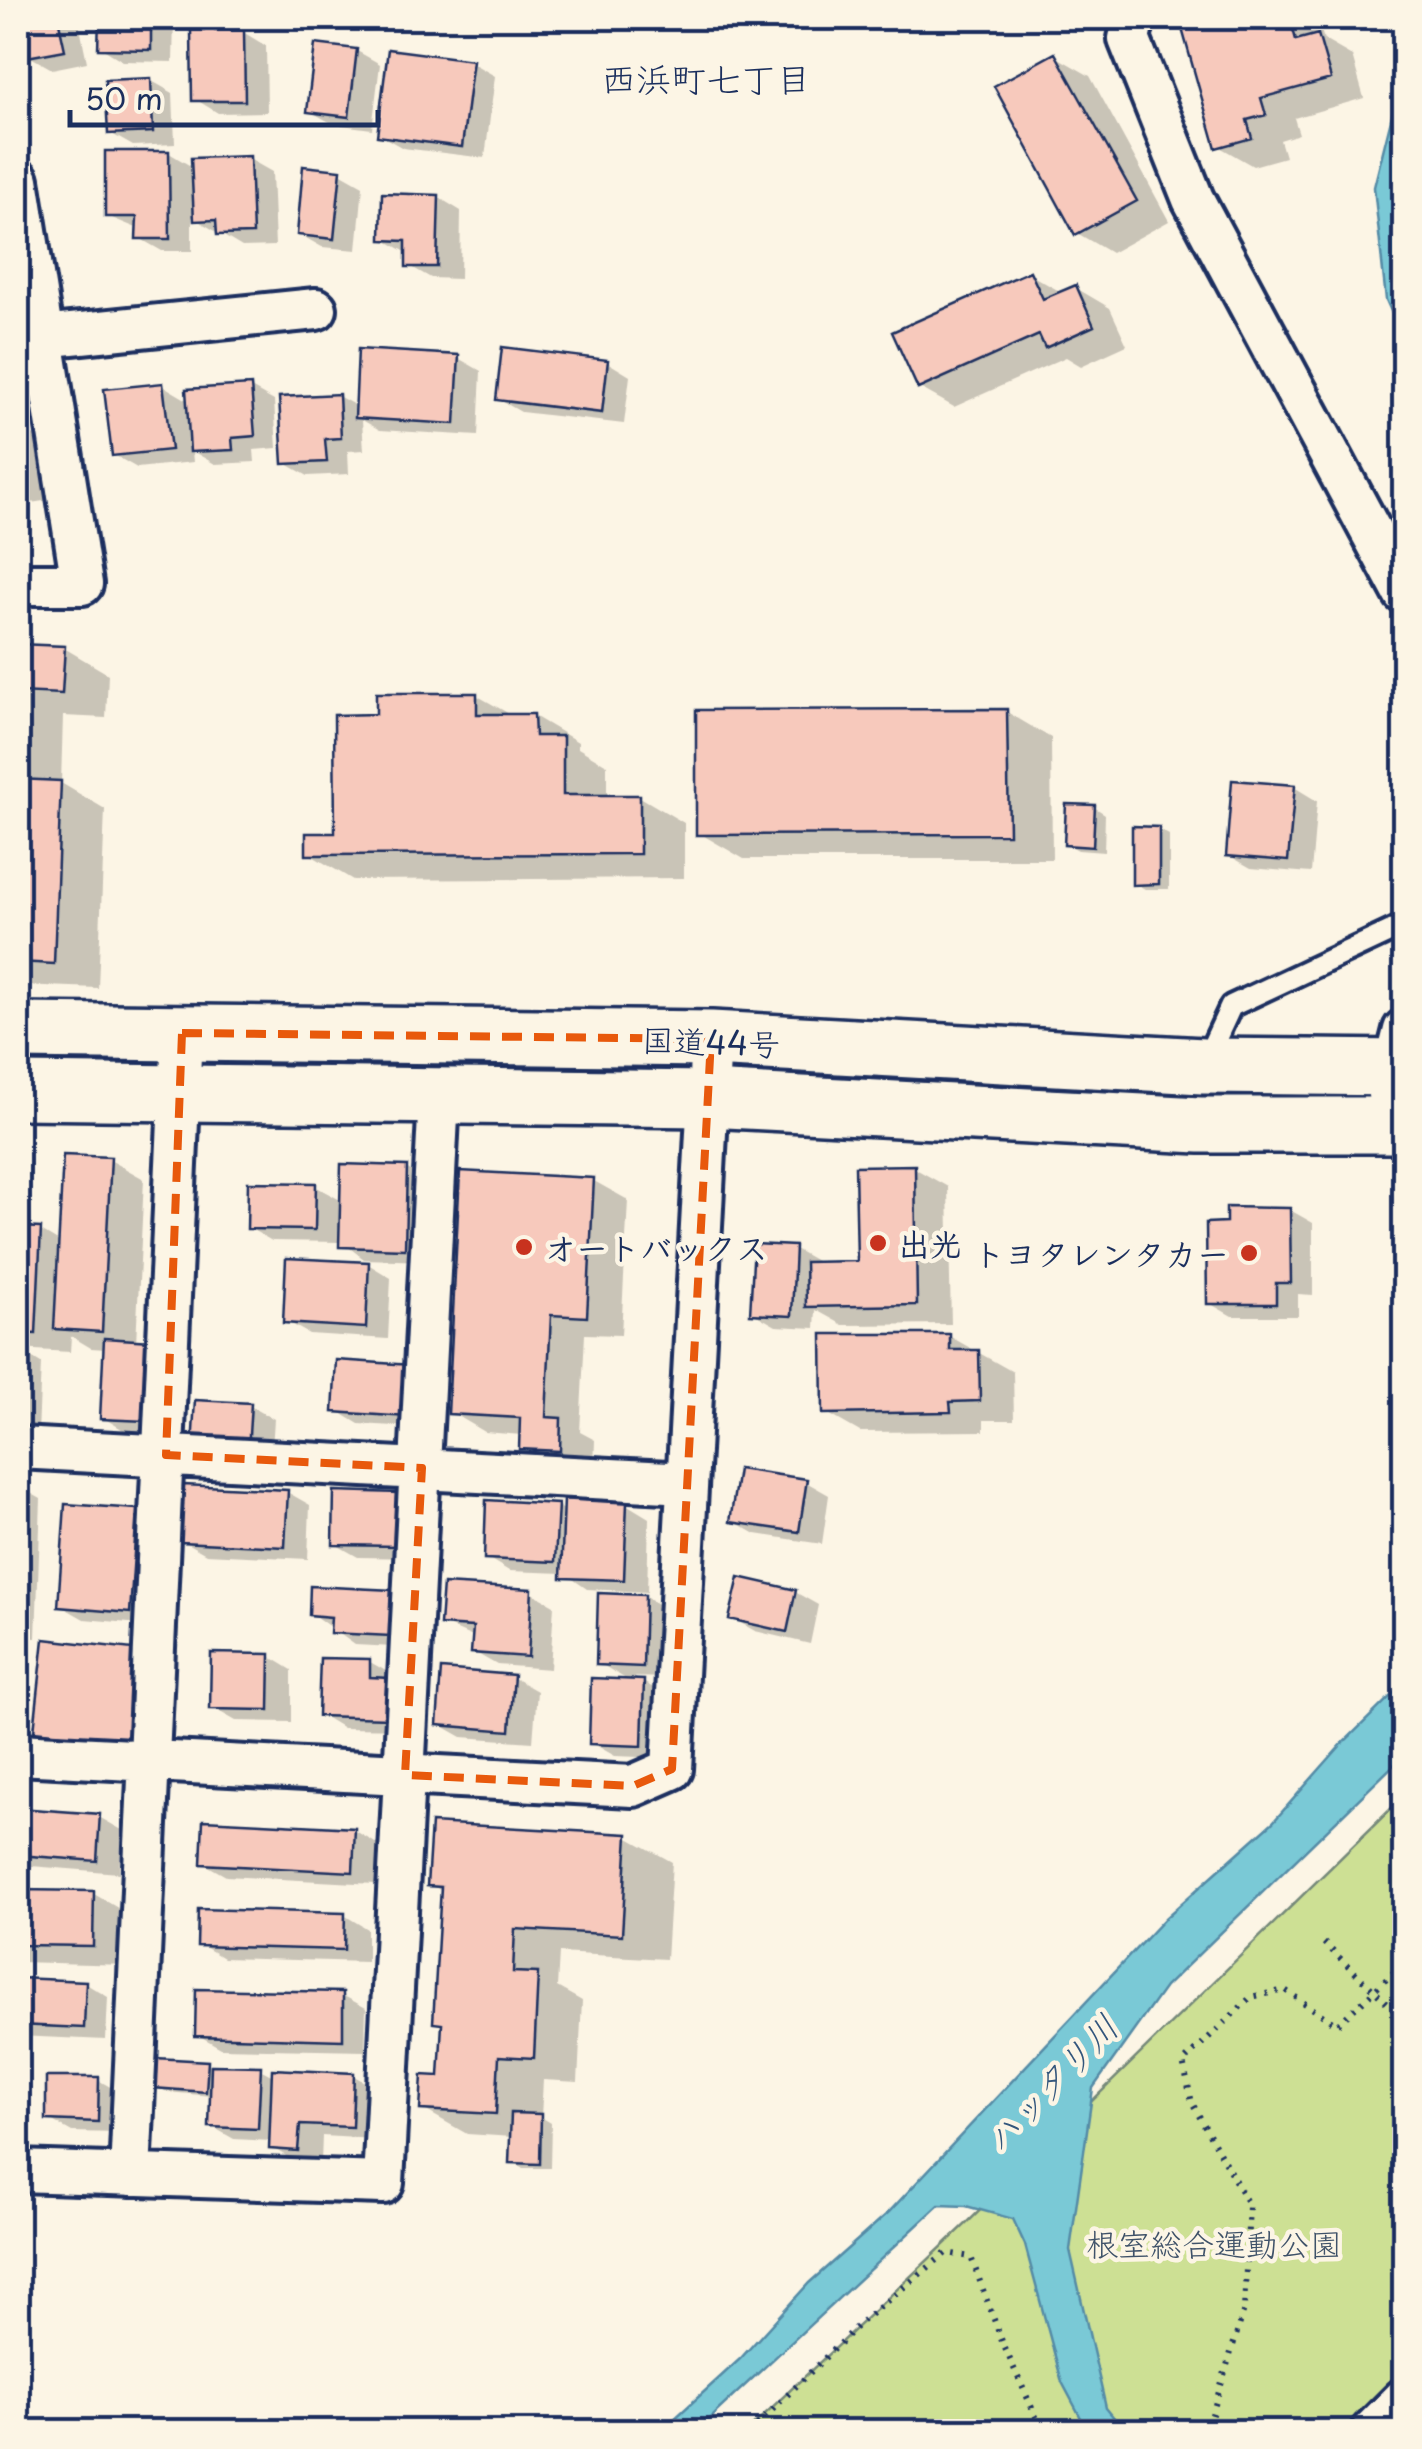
<svg xmlns="http://www.w3.org/2000/svg" width="1422" height="2449" viewBox="0 0 1422 2449" font-family="'Playpen Sans','Klee One',sans-serif">
<rect width="100%" height="100%" fill="#fcf5e5"/>
<filter id="ink" filterUnits="userSpaceOnUse"><feTurbulence type="fractalNoise" baseFrequency=".01" numOctaves="2"/><feDisplacementMap in="SourceGraphic" scale="20" xChannelSelector="R" yChannelSelector="G"/><feConvolveMatrix kernelMatrix="1 2 1 2 8 2 1 2 1" color-interpolation-filters="sRGB"/></filter>
<g filter="url(#ink)">
<!-- green -->
<path fill="#cde094" stroke="#748879" stroke-width="2.5" d="M1404 1796V2431L746 2432 966 2224Z"/>
<!-- water -->
<path fill="#7ac9d6" stroke="#548ba6" stroke-width="2.5" d="M1404 67V340L1386 300 1374 187Z
M1404 1683V1755L1165 1987 1093 2088 1070 2250 1106 2408 1125 2431H1088L1062 2382 1025 2245 1013 2219 966 2206 939 2205 696 2431H661L740 2359 809 2283 889 2212 1165 1918 1273 1822 1342 1744Z"/>
<!-- shadow -->
<path fill="#0003" d="M22 18H78L87 62 52 69 29 56Z
M101 18H174L173 62 123 61 100 47Z
M1181 18H1363L1321 30 1324 40 1352 56 1364 98 1294 118 1299 134 1280 140 1285 157 1253 166 1218 146Z
M243 32 266 46 267 112 218 113 195 99Z
M357 51 380 64 372 129 333 124 310 111Z
M1055 56 1090 76 1169 221 1111 253 1077 233Z
M472 63 495 76 485 158 403 148 380 135Z
M150 80 173 93 175 144 133 146 110 133Z
M169 153 194 168 249 159 272 172 275 246 242 247 192 217V251H162L139 238V229L107 216Z
M340 173 363 186 357 250 322 247 299 234Z
M438 197 461 211 460 279 431 278 408 265 406 252 383 239Z
M1029 274 1063 293 1076 288 1110 308 1127 345 1081 366 1066 357 954 407 920 388Z
M458 358 481 371 478 436 380 430 362 420 364 450 348 451 349 474 308 476 285 463 338 396 358 407Z
M607 362 630 376 624 424 521 412 498 399Z
M162 385 189 401 251 388 274 401 277 448 254 450 255 462 215 464 192 451 193 462 137 468 114 455Z
M18 427 42 440 50 500 18 505Z
M18 646 64 648 108 674 106 718 63 716 61 783 105 809 98 988 18 985Z
M476 695 513 716H534L578 742V748L607 765V798L640 797 684 823V878L353 880 309 854 337 835 379 717Z
M1007 712 1051 738 1052 859H744L699 833Z
M1294 787 1317 801 1311 873 1251 868 1228 855Z
M1094 807 1105 814 1104 852 1078 850 1067 844Z
M1158 829 1169 835V889H1145L1134 883Z
M110 1160 144 1179 136 1343 169 1433 125 1431 102 1417 106 1349 91 1348 71 1336 70 1352 18 1349V1230L41 1231 61 1243Z
M406 1168 429 1182 427 1261 364 1259 342 1242 272 1241 249 1228 315 1186 342 1201Z
M914 1168 948 1187 951 1324 843 1325 816 1310 815 1328 776 1326 753 1313 795 1249 818 1262 859 1264Z
M594 1181 628 1200 621 1335 585 1334 580 1432 595 1440 594 1469 556 1467 522 1447V1435L485 1432 451 1412Z
M1290 1210 1313 1223V1295L1298 1294V1316H1232L1209 1303 1229 1225Z
M368 1264 391 1278 388 1339 309 1334 286 1321Z
M949 1336 1013 1372 1014 1420H984V1431L860 1432 825 1412Z
M18 1349 41 1363 38 1434 18 1433Z
M339 1362 430 1428 359 1424 336 1410Z
M251 1406 274 1419 271 1463 218 1459Z
M806 1482 829 1495 822 1544 756 1534 733 1521Z
M18 1486 41 1499 36 1638 18 1637Z
M287 1492 310 1505 308 1559 206 1554 183 1541Z
M336 1493 422 1558 358 1557 335 1544Z
M626 1504 649 1518 647 1592 587 1589 564 1573 509 1571 486 1557 557 1506 566 1511Z
M136 1511 159 1525 152 1625 84 1619 61 1606Z
M531 1592 554 1605 550 1669 497 1665 474 1652 475 1638 443 1624Z
M795 1592 818 1605 810 1644 755 1631 732 1618Z
M392 1593 415 1606 413 1648 355 1645 312 1614Z
M645 1597 668 1610 666 1678 634 1677 666 1695 664 1758 615 1756 592 1743 631 1682 599 1663Z
M141 1652 176 1672 166 1760 71 1749 37 1730Z
M269 1656 292 1670V1722L236 1721 213 1708Z
M370 1662 393 1675 411 1729 343 1728 320 1714Z
M514 1678 537 1691 533 1742 462 1737 439 1724Z
M18 1811 99 1817 122 1830 119 1873 18 1865Z
M354 1830 377 1844 375 1884 226 1876 203 1863Z
M627 1837 672 1862 666 1959 559 1953 557 1987 582 2001 578 2082 543 2080 541 2117 551 2123 550 2168H523L512 2161 513 2137 467 2134 423 2109 442 2079 444 2027 436 2022 443 1892 430 1884Z
M18 1892 94 1894 128 1914 127 1965 18 1962Z
M344 1915 367 1929V1962L223 1958 200 1944Z
M18 1980 86 1984 108 1997 106 2040 18 2036Z
M342 1995 366 2008 365 2051 221 2048 198 2035Z
M207 2064 260 2069 275 2077 354 2076 377 2089 375 2139 322 2136 321 2163 295 2161 272 2148V2141L234 2139 211 2126 212 2096 167 2092 156 2086Z
M18 2080 26 2085V2131H18Z
M98 2080 121 2093V2133L72 2132 49 2119Z"/>
<!-- building -->
<path fill="#f7c9bc" stroke="#1b2f5e" stroke-width="2.5" d="M19 18H58L65 50 27 57Z
M99 18H151V50L98 49Z
M1179 18H1290L1296 40 1318 34 1331 79 1261 98 1266 115 1247 120 1252 138 1216 148Z
M191 30H244L245 101H192Z
M315 44 357 49 349 117 307 112Z
M388 49 473 60 462 147 377 136Z
M1055 53 1137 201 1075 235 994 86Z
M151 78 153 132 108 134 105 80Z
M105 151H169L170 239H136L137 217H105Z
M250 156 253 234 217 235 216 220 194 221 191 158Z
M303 166 341 170 334 239 297 235Z
M382 193 439 195 437 267H406V241L381 240Z
M1030 271 1043 299 1076 285 1094 326 1045 348 1039 335 918 389 892 332Z
M502 347 608 360 602 413 496 400Z
M358 349 459 355 455 424 355 418Z
M163 383 171 450 112 456 104 389Z
M251 385 255 436 232 438 233 450 190 452 186 389Z
M339 394 341 438 325 439 327 462 283 464 279 397Z
M18 424 28 488 18 489Z
M18 644 65 646 62 694 19 692 18 744Z
M376 693H477V714H534L535 736H563V795H640V854L306 855V833H335L334 715 376 714Z
M1007 709 1009 834 696 835V710Z
M18 779 61 781 54 964 18 962Z
M1232 780 1295 785 1288 861 1226 856Z
M1066 804 1095 805 1093 847 1064 845Z
M1132 826 1159 827V884L1132 885Z
M63 1155 111 1157 102 1332 54 1329Z
M341 1164 407 1166 405 1249 339 1247Z
M915 1165 917 1305 806 1307 805 1262 857 1261 855 1166Z
M460 1171 594 1178 587 1317 551 1315 546 1417 561 1418 560 1451 519 1449 520 1418 448 1414Z
M248 1182 316 1183 315 1230 247 1229Z
M1226 1207 1290 1208 1291 1283H1276V1304H1207L1206 1223 1226 1222Z
M18 1227 41 1228 36 1334 18 1333Z
M754 1244 795 1246 792 1316 750 1314Z
M286 1258 369 1262 366 1328 283 1323Z
M822 1334H950V1350H979L980 1401 950 1402 951 1412 823 1414Z
M104 1338 151 1341 146 1421 100 1419Z
M336 1360 411 1365 408 1417 333 1412Z
M195 1400 251 1403 248 1451 192 1447Z
M738 1469 807 1479 799 1532 730 1522Z
M183 1485 288 1490 285 1547 180 1542Z
M334 1491 400 1493 399 1546 333 1545Z
M564 1499 627 1502 624 1580 561 1578Z
M486 1500 558 1504 555 1562 484 1559Z
M65 1504 137 1509 130 1613 58 1607Z
M739 1577 796 1590 787 1632 729 1619Z
M443 1584 532 1589 528 1657 471 1653 473 1627 440 1625Z
M310 1586 393 1590 391 1636 330 1633 331 1617 309 1615Z
M598 1593 645 1595 643 1667 596 1665Z
M44 1639 142 1650 132 1742 34 1731Z
M211 1653 270 1654 269 1710 210 1709Z
M320 1658 370 1659V1677L390 1678 389 1718 318 1716Z
M441 1669 514 1675 510 1731 437 1725Z
M591 1678 644 1680 642 1746 589 1744Z
M18 1808 100 1814 97 1861 18 1855Z
M203 1820 355 1828 353 1872 201 1864Z
M431 1823 628 1834 622 1935 515 1929 513 1972 538 1973 534 2058 499 2056 496 2114 420 2110 422 2075 439 2076 442 2024 433 2023 441 1887 427 1886Z
M18 1890 94 1891 93 1946 18 1945Z
M198 1909 345 1913 344 1950 197 1946Z
M18 1978 86 1981 84 2028 18 2025Z
M196 1989 343 1992V2040L195 2036Z
M155 2058 208 2061 206 2092 153 2088Z
M211 2065 261 2066 258 2129 209 2127Z
M272 2069 354 2073 352 2127 300 2125 298 2151 269 2149Z
M46 2077H99L98 2122 46 2120Z
M511 2113 541 2114 540 2164 509 2163Z"/>
<g fill="none" stroke-linecap="round" stroke-linejoin="round">
<defs>
<path id="service" d="M1205 1062 1231 1006 1404 925"/>
<path id="minor" d="M1134 18 1129 39 1193 199 1404 593
M18 180 82 584H18
M42 337 316 309
M1388 1094 1404 1030
M18 1448 687 1483
M18 1754 633 1786 672 1769 711 1039
M18 2171 383 2183 439 1097
M130 2175 182 1033
M1371 2432 1404 2399"/>
<path id="trunk" d="M18 1031 711 1039 1203 1066 1404 1068
M18 1091 708 1099 1200 1125H1404"/>
</defs>
<!-- service casing -->
<use href="#service" stroke="#1b2f5e" stroke-width="28"/>
<!-- minor casing -->
<use href="#minor" stroke="#1b2f5e" stroke-width="48"/>
<!-- trunk casing -->
<use href="#trunk" stroke="#1b2f5e" stroke-width="62"/>
<!-- path -->
<path stroke="#1b2f5e" stroke-width="6" stroke-dasharray="2.5 8" stroke-linecap="butt" d="M1324 1943 1404 2019
M750 2432 860 2323 946 2253 971 2257 1003 2344 1043 2432
M1220 2432 1210 2421 1244 2310 1249 2206 1192 2103 1183 2062 1251 1997 1285 1990 1337 2025 1404 1963"/>
<!-- service -->
<use href="#service" stroke="#fcf5e5" stroke-width="20"/>
<!-- minor -->
<use href="#minor" stroke="#fcf5e5" stroke-width="40"/>
<!-- trunk -->
<use href="#trunk" stroke="#fcf5e5" stroke-width="55"/>
</g>
</g>
<!-- marked area -->
<path fill="none" stroke="#e8590c" stroke-width="8" stroke-dasharray="20 12" stroke-linejoin="round" d="M182 1033 711 1039 672 1769 633 1786 405 1775 422 1468 166 1455Z"/>
<!-- markers -->
<g fill="#c8321e" stroke="#fcf5e5" stroke-width="4">
<circle cx="878" cy="1243" r="10"/>
<circle cx="524" cy="1247" r="10"/>
<circle cx="1249" cy="1253" r="10"/>
</g>
<g text-anchor="middle" dominant-baseline="central" stroke-width="9" stroke-linejoin="round" paint-order="stroke">
<!-- street labels -->
<g font-size="32" fill="#1b2f5e" stroke="#fcf5e5">
<text transform="translate(711 1041) rotate(2)">国道44号</text>
</g>
<!-- poi labels -->
<g font-size="32" font-weight="bold" fill="#1b2f5e" stroke="#fcf5e5" text-anchor="start">
<text x="898" y="1243">出光</text>
<text x="544" y="1247">オートバックス</text>
<text x="1229" y="1253" text-anchor="end">トヨタレンタカー</text>
</g>
<!-- park labels -->
<g font-size="32" fill="#3f5269" stroke="#fcf5e5">
<text x="1214" y="2243">根室総合運動公園</text>
</g>
<!-- neighbourhood labels -->
<g font-size="35" fill="#1b2f5e" stroke="#fcf5e5">
<text x="706" y="77">西浜町七丁目</text>
</g>
<!-- water labels -->
<g font-size="35" font-style="italic" fill="#33567c" stroke="#fcf5e5">
<text transform="translate(1050 2082) rotate(-46)">ハッタリ川</text>
</g>
</g>
<!-- margin -->
<rect width="1422" height="2449" fill="none" stroke="#fcf5e5" stroke-width="60"/>
<rect x="30" y="30" width="1362" height="2389" fill="none" stroke="#1b2f5e" stroke-width="4" filter="url(#ink)"/>
<!-- scale -->
<path d="M70 110v15h308v-15" fill="none" stroke="#1b2f5e" stroke-width="5"/>
<text x="85" y="110" font-size="30" fill="#1b2f5e" stroke="#fcf5e5" stroke-width="8" paint-order="stroke">50 m</text>
</svg>
